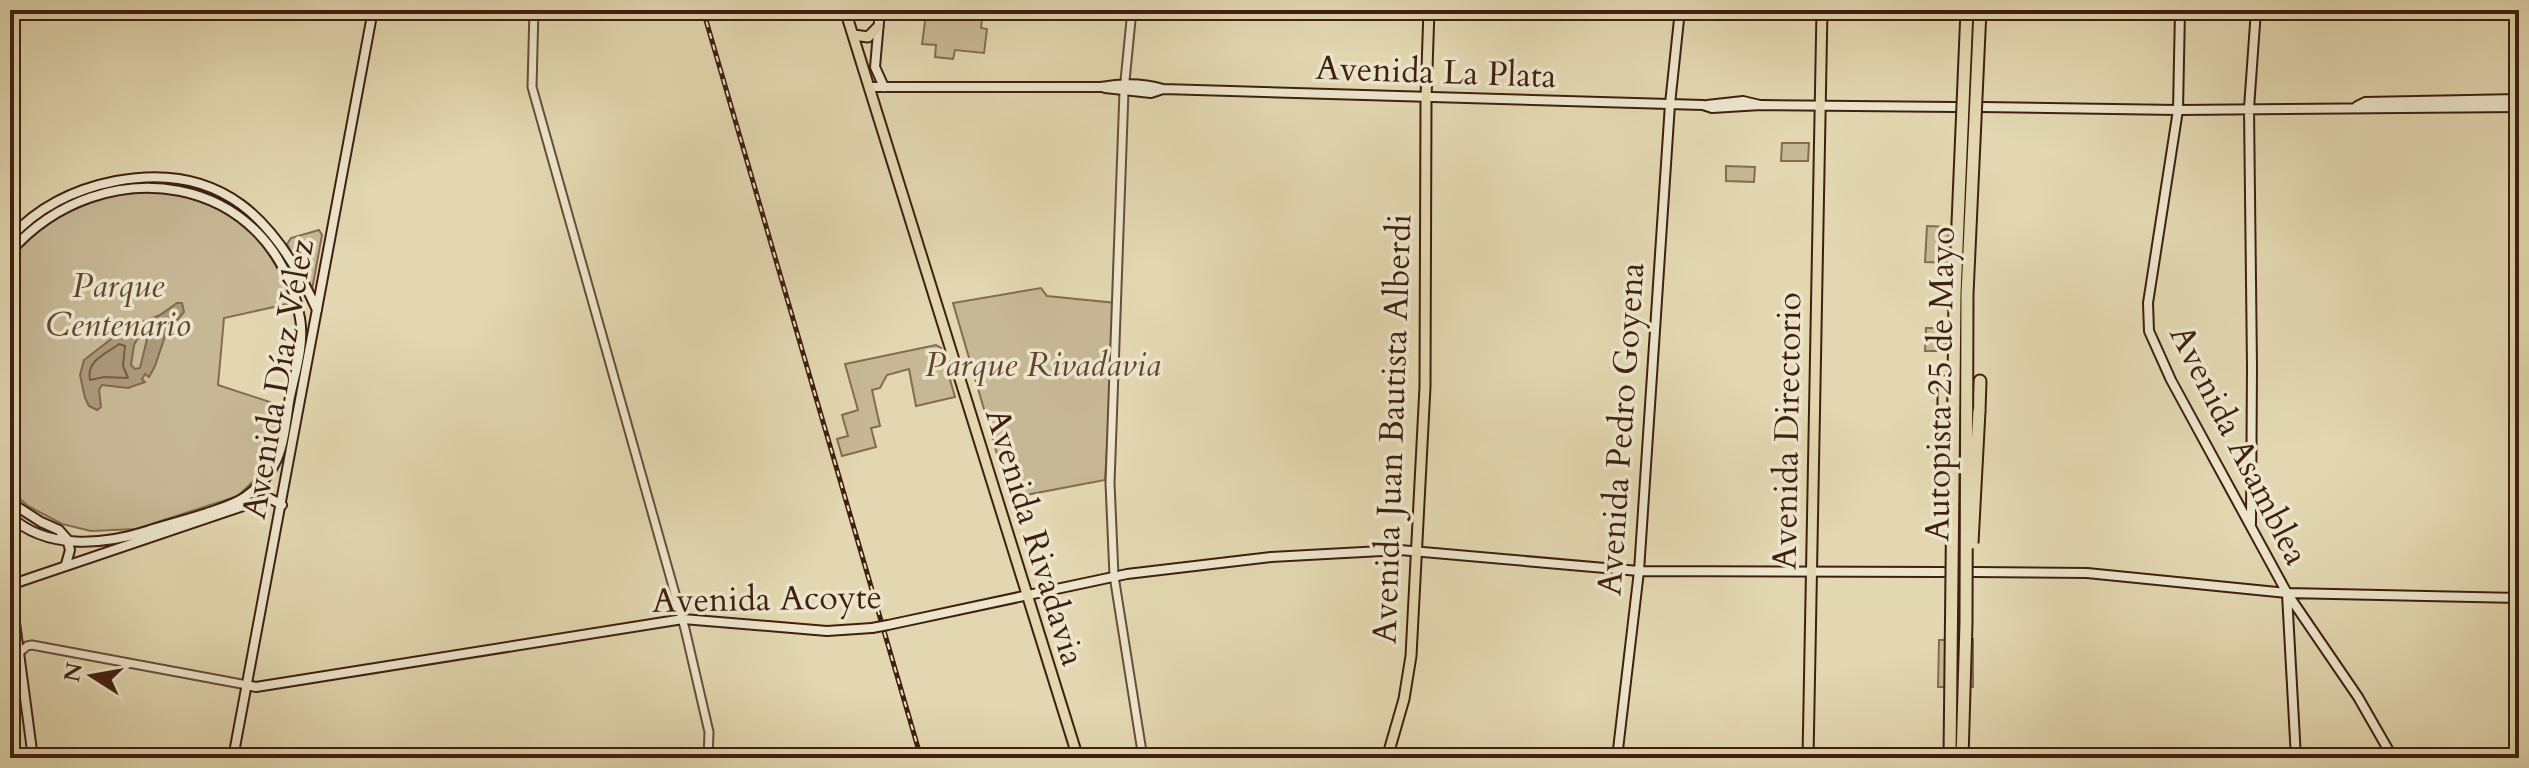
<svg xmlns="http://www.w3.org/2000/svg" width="2529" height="768" viewBox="0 0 2529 768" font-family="Cardo,serif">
<rect width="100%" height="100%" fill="#e2d7b0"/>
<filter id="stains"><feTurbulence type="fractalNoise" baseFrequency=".0025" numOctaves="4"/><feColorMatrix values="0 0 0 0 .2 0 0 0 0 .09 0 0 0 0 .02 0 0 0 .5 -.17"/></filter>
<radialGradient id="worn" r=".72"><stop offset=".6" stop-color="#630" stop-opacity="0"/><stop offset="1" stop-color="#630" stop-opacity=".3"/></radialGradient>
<!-- green -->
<path fill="#c7b895" stroke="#846c52" stroke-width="2" d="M953 10H983L981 28 987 29 984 53 955 50 953 59 935 57 936 45 922 44 926 14 952 16Z
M1782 143H1809L1808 161H1781Z
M1726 166 1755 167 1754 182 1726 181Z
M172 191C235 207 272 241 292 303L224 318 218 385 285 407 276 456 273 462 238 496 136 529 91 531 62 524 28 506 10 490V259C57 203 101 193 172 191Z
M1927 226 1949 227 1947 263 1925 262Z
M319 230 322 235 312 290H310L287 244 291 238Z
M1041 288 1047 296 1116 303 1105 480 1010 498 953 303Z
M1926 328H1946V351H1925Z
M936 345 941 348 955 397 916 406 909 369 887 375 880 388 872 390 880 426 871 428 876 447 842 456 837 439 848 436 842 415 858 410 845 364Z
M1973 639V687H1938L1939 640Z"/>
<!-- water -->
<path fill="#ab987a" stroke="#816850" stroke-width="2" fill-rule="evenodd" d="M177 303H182L184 312 166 333 155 366 149 377 145 374 142 379 145 382 128 388 102 385 99 390 101 407 97 410 89 406 85 398 80 375 84 360 123 330 160 315ZM146 329 149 331 140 368 135 369 131 365 134 345 142 330Z"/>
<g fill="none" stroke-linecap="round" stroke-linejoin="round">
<!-- shore -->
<path stroke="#765c45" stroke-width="2" d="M119 344 125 346 123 366 128 378 104 377 90 380C86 360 106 354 119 344Z"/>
<defs>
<path id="tertiary" d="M534 10 532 87 685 629 709 732 708 758
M1132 10 1124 91 1110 483 1114 576 1143 758
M10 661 27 646 32 645 247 685"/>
<path id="secondary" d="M880 10 875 67 884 87
M2180 10 2178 110 2148 303 2149 331 2171 380 2287 593 2358 697 2393 758
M870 87H1101C1122 83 1143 83 1163 89L1703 105 1712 108 1761 105 1955 107
M1105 88 1151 93 1163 89
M1707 105 1743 101 1760 105
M2357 106 2365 102 2519 99
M1982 107 2178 110 2519 107
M10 238C38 207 75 189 116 181 222 161 277 221 317 310
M10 252C102 147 273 172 300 318 305 346 294 375 289 402 283 443 282 471 245 497 226 510 171 523 147 531 103 545 46 550 10 516
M10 502 41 522 59 530 67 539 70 550 66 564
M2251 524 2252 367 2249 108 2256 10
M1972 572 2087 573 2287 593 2519 598
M10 585 261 500 271 499 282 505
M10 585 33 758
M2287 594 2296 758
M888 625 1127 574 1271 557 1400 550 1639 571 1943 572
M247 685 256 687 683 619 827 631 872 628
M233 758 373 10
M1617 758 1639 571 1670 104 1680 10"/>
<path id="primary" d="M845 10 1078 758
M854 35 868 37 878 27
M1387 758 1404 699 1411 656 1425 387 1426 98 1429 10
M1808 758 1822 10"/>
<path id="motorway" d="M1944 382V407
M1979 411 1980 381"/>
</defs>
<!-- tertiary casing -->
<use href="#tertiary" stroke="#694d38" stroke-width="11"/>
<!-- secondary casing -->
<use href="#secondary" stroke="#411f10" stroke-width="12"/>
<!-- primary casing -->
<use href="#primary" stroke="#411f10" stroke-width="13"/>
<!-- motorway casing -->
<use href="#motorway" stroke="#411f10" stroke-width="15"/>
<!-- tertiary -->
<use href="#tertiary" stroke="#ece5cc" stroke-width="7"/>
<!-- secondary -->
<use href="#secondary" stroke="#ece5cc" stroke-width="8"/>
<!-- primary -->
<use href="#primary" stroke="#e2d7b0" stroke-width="9"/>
<!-- motorway -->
<use href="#motorway" stroke="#e2d7b0" stroke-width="11"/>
<defs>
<path id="rail" d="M703 10 921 758"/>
</defs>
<!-- rail casing -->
<use href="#rail" stroke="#411f10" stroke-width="5"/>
<!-- rail -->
<use href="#rail" stroke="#ece5cc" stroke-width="2" stroke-dasharray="6" stroke-linecap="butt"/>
<defs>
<path id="secondary-bridge" d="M872 628 888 625"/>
<path id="motorway-bridge" d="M1944 407 1945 462
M1972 543 1979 411
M1950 758 1955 294 1967 10
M1962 758 1966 623 1967 294 1980 10"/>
</defs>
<!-- secondary-bridge casing -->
<use href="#secondary-bridge" stroke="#411f10" stroke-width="12" stroke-linecap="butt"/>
<!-- motorway-bridge casing -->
<use href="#motorway-bridge" stroke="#411f10" stroke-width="15" stroke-linecap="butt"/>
<!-- secondary-bridge -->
<use href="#secondary-bridge" stroke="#ece5cc" stroke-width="8"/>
<!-- motorway-bridge -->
<use href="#motorway-bridge" stroke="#e2d7b0" stroke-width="11"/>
</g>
<g text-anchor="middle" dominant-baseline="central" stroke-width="7" stroke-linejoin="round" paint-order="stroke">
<!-- street labels -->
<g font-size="34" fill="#411f10" stroke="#ece5cc">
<text transform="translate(1436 72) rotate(2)">Avenida La Plata</text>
<text transform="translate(278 379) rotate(-80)">Avenida Díaz Vélez</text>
<text transform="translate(1940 384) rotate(-89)">Autopista 25 de Mayo</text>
<text transform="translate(1392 429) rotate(-88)">Avenida Juan Bautista Alberdi</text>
<text transform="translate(1621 429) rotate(-86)">Avenida Pedro Goyena</text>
<text transform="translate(1787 431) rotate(-89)">Avenida Directorio</text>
<text transform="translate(2239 445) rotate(63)">Avenida Asamblea</text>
<text transform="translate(1035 537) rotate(73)">Avenida Rivadavia</text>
<text transform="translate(767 599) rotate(-1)">Avenida Acoyte</text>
</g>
<!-- park labels -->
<g font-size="34" font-style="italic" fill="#624531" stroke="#ece5cc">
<text x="118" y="286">Parque<tspan x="118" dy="39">Centenario</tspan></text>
<text x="1043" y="365">Parque Rivadavia</text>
</g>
</g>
<!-- margin -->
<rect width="2529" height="768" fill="none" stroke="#e2d7b0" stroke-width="40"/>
<rect x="12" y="12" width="2505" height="744" fill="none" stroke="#411f10" stroke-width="4"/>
<rect x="20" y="20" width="2489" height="728" fill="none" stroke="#411f10" stroke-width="2"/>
<!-- north arrow -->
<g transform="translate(92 676) rotate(281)" stroke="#ece5cc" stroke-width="6" paint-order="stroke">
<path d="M0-6L14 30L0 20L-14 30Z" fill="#411f10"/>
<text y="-12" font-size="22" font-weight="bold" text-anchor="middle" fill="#411f10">N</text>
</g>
<rect width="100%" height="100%" filter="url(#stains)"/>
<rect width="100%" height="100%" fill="url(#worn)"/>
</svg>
